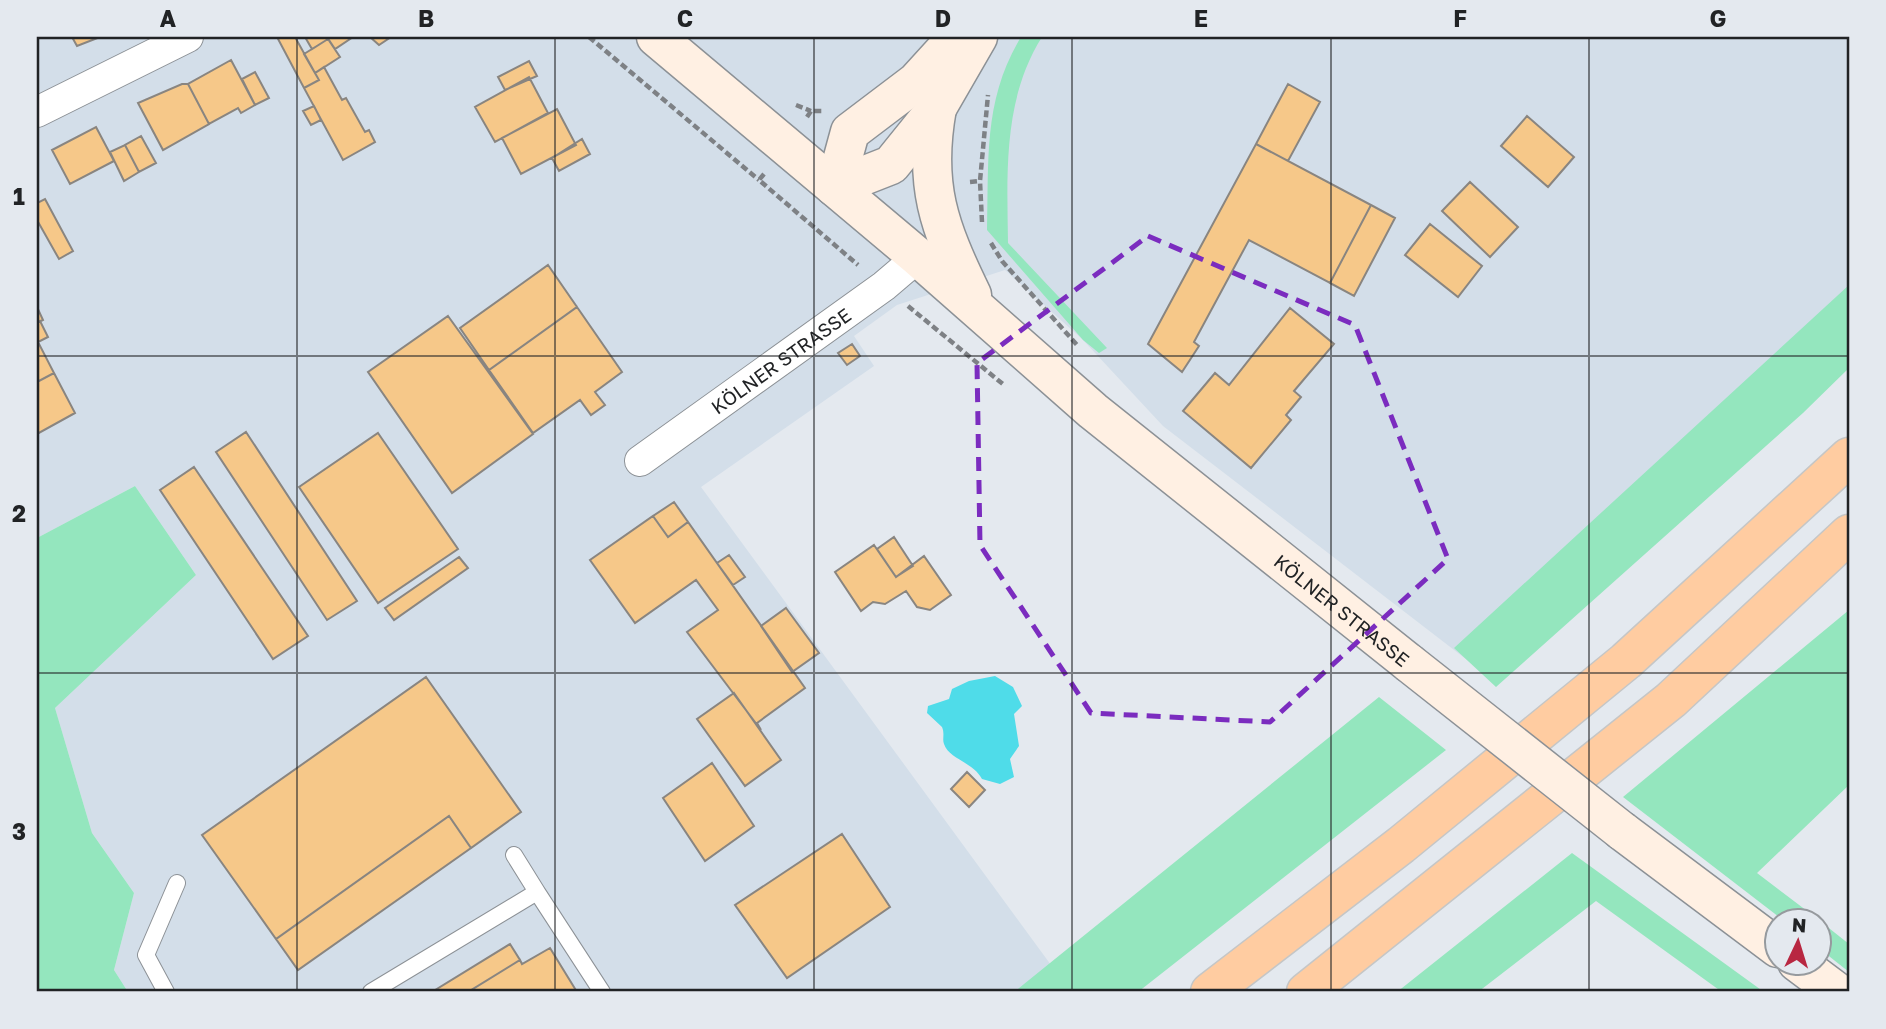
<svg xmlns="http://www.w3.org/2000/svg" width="1886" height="1029" viewBox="0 0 1886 1029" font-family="'Golos Text',sans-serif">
<rect width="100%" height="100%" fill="#e4e9ef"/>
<!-- built -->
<path fill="#d3dee9" d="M37 37H1849V337L1484 673 1163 426 1083 340 1005 270 897 305 854 336 874 366 701 487 1051 965 1014 992H128L114 970 134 893 92 833 55 708 196 575 135 486 37 538Z"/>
<!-- green -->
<path fill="#94e6be" d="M1021 37H1042C1003 99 1007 172 1008 243L1107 348 1099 353 1083 340 987 230C989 159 983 100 1021 37Z
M1849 285V368L1803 413 1496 687 1454 648Z
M135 486 196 575 55 708 92 833 134 893 114 970 128 992H37V538Z
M1849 610V785L1757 873 1819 920H1783L1623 797Z
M1379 697 1446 750 1138 992H1014Z
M1572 853 1764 992H1722L1596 901 1478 992H1397Z
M1820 921 1849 944V972L1820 949Z"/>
<!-- water -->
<path fill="#4fdce9" d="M995 676 1013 687 1022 706 1014 714 1019 746 1010 759 1014 777 1000 784 982 779C973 762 949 759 944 744 942 739 945 734 942 727L927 713 928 706 949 699 952 689 969 681Z"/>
<!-- building -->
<path fill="#f6c889" stroke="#898580" stroke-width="2" d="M72 37H100L77 46Z
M277 37H295L319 80 304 88Z
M305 37H327L328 39 312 49Z
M327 37H353L335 49Z
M370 37H391L379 45Z
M328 39 340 57 315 73 304 54Z
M231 60 255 105 241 113 238 108 209 124 188 84Z
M529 61 537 76 505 90 498 77Z
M324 67 342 100 346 98 365 132 369 130 375 142 343 160 304 88 319 80 315 73Z
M255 72 269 98 255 105 242 79Z
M529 77 548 113 495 142 475 107Z
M182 84H188L209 124 163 150 138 103Z
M1288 84 1320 102 1288 161 1256 144Z
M314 106 321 120 311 125 303 111Z
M557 109 576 145 521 174 502 138Z
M1527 116 1574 157 1548 187 1501 146Z
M96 127 114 161 70 184 52 150Z
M141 136 156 163 139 172 125 145Z
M582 139 590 154 559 171 552 158Z
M1256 144 1371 205 1330 283 1249 240 1194 342 1199 346 1182 372 1148 344Z
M125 145 139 172 124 181 110 152Z
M1470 182 1518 227 1490 257 1442 211Z
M45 199 73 251 59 259 37 220V203Z
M1371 205 1395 218 1354 296 1330 283Z
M1430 224 1482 266 1458 297 1405 255Z
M548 265 577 307 489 370 460 328Z
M37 307 43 320 37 323Z
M577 307 622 372 595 392 605 405 591 415 580 400 533 433 489 370Z
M1290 308 1334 344 1294 391 1301 397 1286 415 1291 420 1251 468 1183 411 1215 373 1229 385Z
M448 316 533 434 452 493 368 372Z
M40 321 48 337 38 342 54 373 37 382V323Z
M852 344 860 356 847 365 838 353Z
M54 373 75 413 37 434V382Z
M246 432 357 601 327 620 216 452Z
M378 433 458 549 378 603 299 487Z
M194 467 308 636 273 659 160 490Z
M674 502 688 522 668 537 653 516Z
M653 516 668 537 688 522 805 688 757 723 761 730 687 632 718 610 696 580 635 623 590 560Z
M894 537 913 566 896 577 877 549Z
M874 545 896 577 924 556 951 595 930 610 917 607 906 591 885 604 873 602 861 611 835 572Z
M729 555 745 577 733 585 717 563Z
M459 557 468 568 394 620 385 608Z
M786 608 819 653 792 672 761 626Z
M426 677 521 812 471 848 449 816 276 939 202 835Z
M734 693 781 760 745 786 697 719Z
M712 763 754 826 705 861 663 798Z
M967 772 985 790 969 807 951 789Z
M449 816 471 848 298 970 276 939Z
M842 834 890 907 787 978 735 905Z
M510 944 520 960 468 992H432Z
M550 948 577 992H468L520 960 522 964Z"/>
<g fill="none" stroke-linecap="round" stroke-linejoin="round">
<defs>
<path id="service" d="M514 855 537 892
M166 992 146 955 177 883
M371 992 537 892 602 992"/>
<g id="minor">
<path d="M37 112 188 37"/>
<path id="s1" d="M640 461 884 286 918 257"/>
</g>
<g id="secondary">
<path id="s2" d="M656 37 918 257 1093 411 1409 663"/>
<path d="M937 108C923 185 939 227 972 295"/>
<path d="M835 187 891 165 937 108 978 37"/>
<path d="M835 187 850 132 916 82 957 37"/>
<path d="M1622 831 1778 948"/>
<path d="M1797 962 1837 992"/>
</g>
<path id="motorway" d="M1210 992 1401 845 1626 661 1849 457
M1306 992 1671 700 1849 534"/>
</defs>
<!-- service casing -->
<use href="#service" stroke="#8c9196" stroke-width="18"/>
<!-- minor casing -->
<use href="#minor" stroke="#8c9196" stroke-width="32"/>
<!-- secondary casing -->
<use href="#secondary" stroke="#8c9196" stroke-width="41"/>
<!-- motorway casing -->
<use href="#motorway" stroke="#c5c6c6" stroke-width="41"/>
<!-- path -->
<path stroke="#7e8185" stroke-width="4.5" stroke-dasharray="7 3.5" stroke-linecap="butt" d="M589 37 759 180
M796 105 811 111
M807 117 811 111H823
M764 174 759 180 858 265
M970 182 980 181
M982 222 980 181 988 95
M991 243 1002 261 1078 346
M908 306 1004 385"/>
<!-- service -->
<use href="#service" stroke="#fff" stroke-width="16"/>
<!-- minor -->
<use href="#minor" stroke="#fff" stroke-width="30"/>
<!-- secondary -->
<use href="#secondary" stroke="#fff0e3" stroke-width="38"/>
<!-- motorway -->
<use href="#motorway" stroke="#ffcca1" stroke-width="38"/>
<defs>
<path id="secondary-bridge" d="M1409 663 1622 831"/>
</defs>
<!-- secondary-bridge casing -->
<use href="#secondary-bridge" stroke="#8c9196" stroke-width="41" stroke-linecap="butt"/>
<!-- secondary-bridge -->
<use href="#secondary-bridge" stroke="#fff0e3" stroke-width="38"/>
</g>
<!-- marked area -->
<path fill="none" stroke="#7b2cbf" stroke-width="5" stroke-dasharray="14 9" stroke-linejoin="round" d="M1148 236 1355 325 1448 559 1270 722 1091 713 980 545 977 363Z"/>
<!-- grid -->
<path fill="none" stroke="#212325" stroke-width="2" stroke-opacity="0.55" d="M297 37V992M555 37V992M814 37V992M1072 37V992M1331 37V992M1589 37V992M37 356H1849M37 673H1849"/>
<g text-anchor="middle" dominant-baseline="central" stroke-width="7" stroke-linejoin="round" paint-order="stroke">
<!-- street labels -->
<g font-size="19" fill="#212325" stroke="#e4e9ef">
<text stroke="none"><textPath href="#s1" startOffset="173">KÖLNER STRASSE</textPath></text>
<text stroke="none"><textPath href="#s2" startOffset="894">KÖLNER STRASSE</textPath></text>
</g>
</g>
<!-- border -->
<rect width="1886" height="1029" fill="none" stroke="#e4e9ef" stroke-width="77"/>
<!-- north arrow -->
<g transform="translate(1798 942) rotate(4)"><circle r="33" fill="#e4e9ef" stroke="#969a9e" stroke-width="2"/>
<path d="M0-5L12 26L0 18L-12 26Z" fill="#b82741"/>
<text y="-10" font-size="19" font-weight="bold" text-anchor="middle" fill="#212325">N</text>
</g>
<rect x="38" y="38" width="1810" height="952" fill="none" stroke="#212325" stroke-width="2.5"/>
<g font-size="23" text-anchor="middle" font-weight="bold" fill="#212325">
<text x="168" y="27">A</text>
<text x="426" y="27">B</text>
<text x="685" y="27">C</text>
<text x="943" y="27">D</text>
<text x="1201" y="27">E</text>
<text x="1460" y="27">F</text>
<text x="1718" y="27">G</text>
<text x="19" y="205">1</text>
<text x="19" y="522">2</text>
<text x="19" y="840">3</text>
</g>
</svg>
